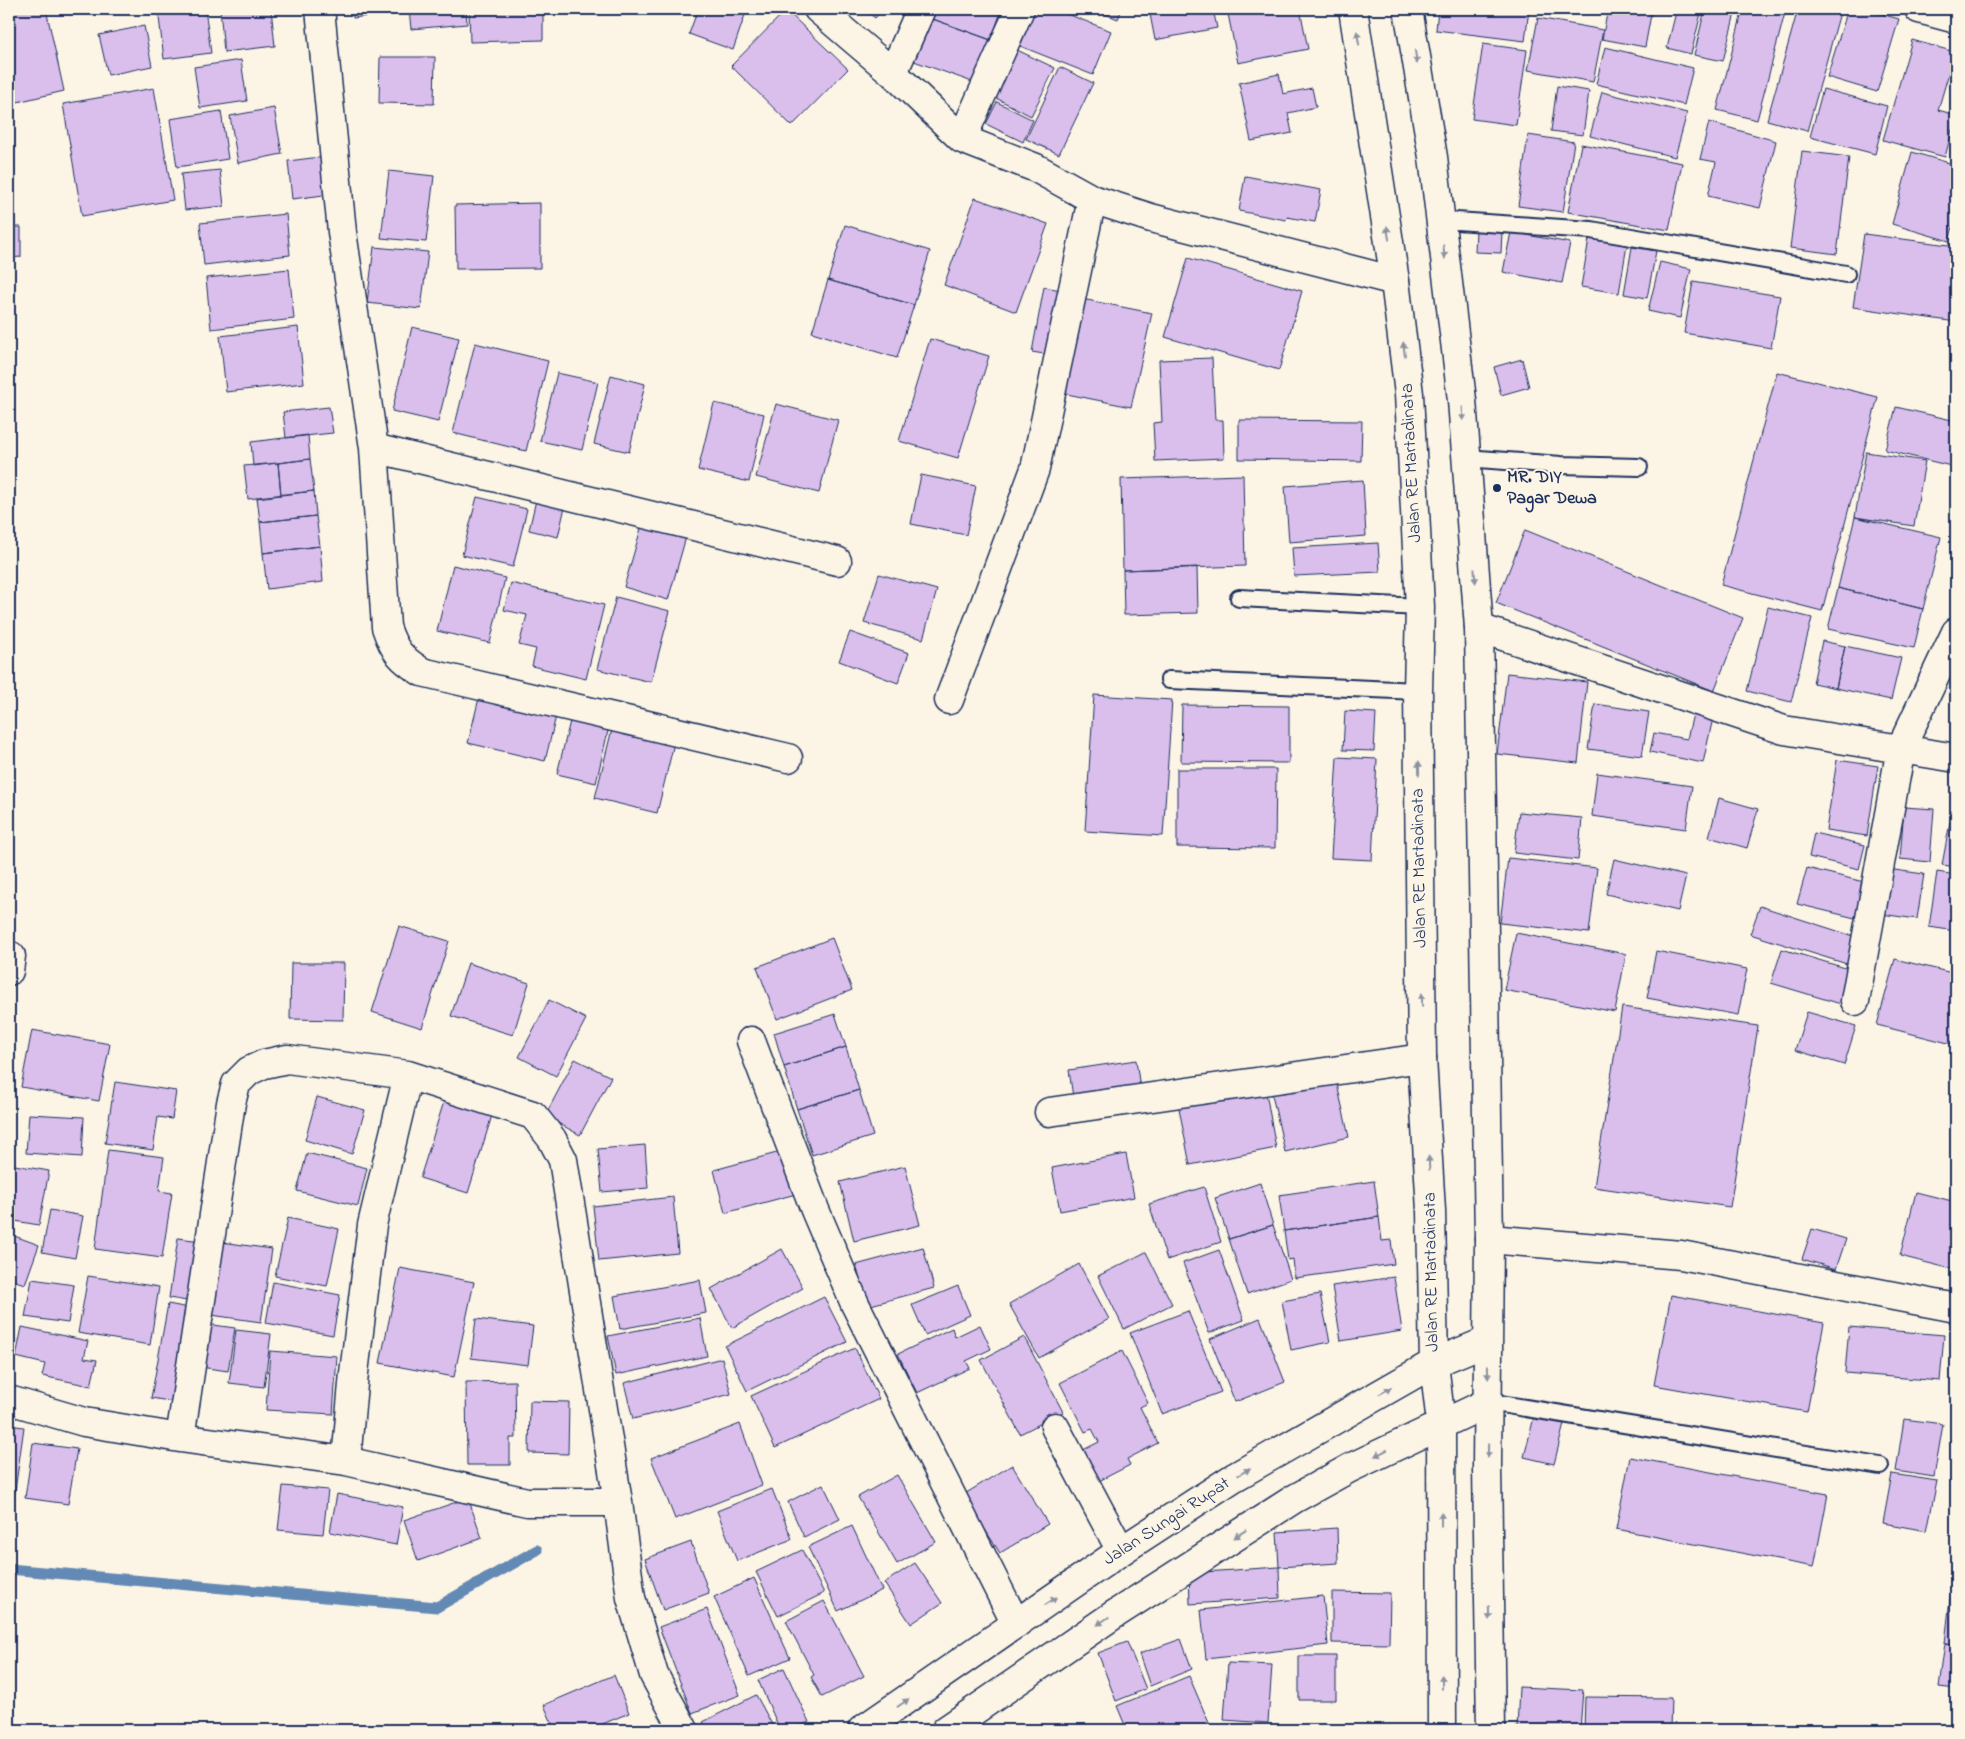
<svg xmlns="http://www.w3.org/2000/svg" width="1965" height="1739" viewBox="0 0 1965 1739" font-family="'Indie Flower',sans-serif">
<rect width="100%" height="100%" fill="#fcf5e5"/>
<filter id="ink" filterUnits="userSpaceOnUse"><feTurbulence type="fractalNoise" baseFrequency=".02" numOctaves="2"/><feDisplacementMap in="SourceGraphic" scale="10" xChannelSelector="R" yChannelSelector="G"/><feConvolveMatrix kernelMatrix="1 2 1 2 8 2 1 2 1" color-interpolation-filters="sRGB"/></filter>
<g filter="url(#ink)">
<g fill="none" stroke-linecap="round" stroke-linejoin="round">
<!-- stream -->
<path stroke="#6389b5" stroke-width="11" d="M9 1569 437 1607 537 1550"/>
</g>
<!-- building -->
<path fill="#dabfed" stroke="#1b2f5e" d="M9 9H46L64 91 13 103 9 82Z
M158 9H205L211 53 164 59Z
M220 9H271L275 46 224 52Z
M352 9H398V12L353 18Z
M409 9H466L467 24 411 29Z
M469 9H543V40L470 42Z
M698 9H747L733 50 689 34Z
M864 9H883L875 18Z
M933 9H1002L991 40 930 18Z
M1035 9H1054L1111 31 1093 75 1020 46Z
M1092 9H1122L1118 19Z
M1149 9H1213L1217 28 1155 40Z
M1256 9H1300L1308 49 1238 63 1228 14Z
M1438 9H1529L1525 41 1436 30Z
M1608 9H1652L1645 47 1602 39Z
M1662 9H1702L1691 54 1667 48 1676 12Z
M1705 9H1736L1723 61 1694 55Z
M1743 9H1786L1757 120 1717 110Z
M1798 9H1841L1807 131 1767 120Z
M1848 9H1864L1899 19 1877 92 1827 77Z
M786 10 848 69 792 126 731 66Z
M930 18 991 40 975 83 914 61Z
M1538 18 1603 30 1593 82 1528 70Z
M144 26 152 66 108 75 99 35Z
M1912 40 1955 52 1938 110 1956 115 1945 157 1883 140Z
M1483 44 1527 50 1516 125 1472 119Z
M1605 47 1693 68 1684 105 1596 84Z
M1015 49 1055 68 1031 116 992 96Z
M380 57H435L434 104 379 103Z
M241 60 247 101 200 108 194 67Z
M1060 67 1093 83 1059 154 1026 139Z
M1279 74 1283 94 1312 88 1316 107 1288 113 1292 133 1251 141 1239 83Z
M1557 86 1589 91 1583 135 1551 131Z
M154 88 173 200 82 216 63 104Z
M1823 89 1887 106 1875 154 1810 137Z
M1602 92 1687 113 1675 157 1590 136Z
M997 102 1033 120 1023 142 986 124Z
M274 108 282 154 238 163 230 116Z
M221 111 228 159 177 167 170 119Z
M1709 122 1776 141 1760 208 1708 196 1716 162 1700 159Z
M1528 135 1574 142 1563 212 1518 206Z
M1956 135V161L1950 159Z
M1581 144 1682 163 1669 230 1568 212Z
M1802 151 1849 157 1837 254 1790 248Z
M1912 152 1956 165V216L1949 241 1892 224Z
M328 156 332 194 292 199 288 161Z
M220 170 224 206 185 210 181 174Z
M389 171 434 176 426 242 381 238Z
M1245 176 1321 190 1315 222 1287 217 1286 220 1239 211Z
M975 198 1048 224 1016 312 944 285Z
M540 203V268L456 269 455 205Z
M286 214 290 255 204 265 200 223Z
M845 225 930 251 914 305 828 280Z
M9 227H21V257L9 258Z
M1476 230 1502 231 1501 253 1475 252Z
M1511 232 1570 243 1562 283 1503 272Z
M1864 234 1956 246V322L1853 307Z
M1589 239 1627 245 1619 293 1581 287Z
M374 247 428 252 421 309 367 303Z
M1632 247 1656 251 1647 298 1624 294Z
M1188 258 1302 291 1279 370 1165 337Z
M1660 262 1691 269 1680 318 1648 311Z
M289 269 294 319 211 329 206 278Z
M828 280 914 305 897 358 812 332Z
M1693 282 1780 296 1771 348 1684 333Z
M1044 287 1067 291 1056 356 1032 352Z
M1082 299 1152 313 1131 407 1062 393Z
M298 327 304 383 226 392 220 336Z
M412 327 459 338 438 422 392 411Z
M930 339 989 356 958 458 899 441Z
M475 343 548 361 526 451 453 433Z
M1212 358 1215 420H1223L1224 458 1155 461 1153 423 1162 422 1159 360Z
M1522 359 1529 387 1501 395 1494 367Z
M1777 372 1878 397 1822 611 1721 585Z
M557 373 598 382 582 450 540 441Z
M611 375 645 384 629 452 594 444Z
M714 403 764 414 749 482 698 470Z
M776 404 838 420 819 493 756 477Z
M329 407 333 433 286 438 283 412Z
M1896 407 1956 421V443L1951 466 1885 450Z
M1239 420 1362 421 1361 461 1239 459Z
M308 435 310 459 253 466 251 442Z
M1866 452 1925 461 1914 526 1855 517Z
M310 459 314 491 281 495 278 463Z
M278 463 281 495 248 499 244 466Z
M921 475 976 486 966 535 911 524Z
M1243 475 1245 566 1123 570 1121 479Z
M1363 480 1366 536 1289 542 1285 486Z
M314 491 316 516 260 522 257 497Z
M477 497 527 509 513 567 462 555Z
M536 500 565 507 558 537 529 530Z
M316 516 320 546 263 553 260 522Z
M1855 517 1941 537 1923 609 1838 588Z
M642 525 686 537 668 600 624 587Z
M1525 530 1743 618 1714 691 1496 603Z
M1378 543 1380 572 1294 576 1292 548Z
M320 546 323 582 267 589 263 553Z
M453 565 505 578 490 643 437 631Z
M1197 567 1198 613 1124 615 1123 570Z
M879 574 937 590 923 639 864 623Z
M511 583 604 605 586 679 532 666 536 649 519 645 527 615 504 610Z
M1838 588 1923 609 1914 648 1828 629Z
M616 597 670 611 651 682 597 669Z
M1768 607 1812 618 1791 702 1747 691Z
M850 632 909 653 898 683 839 661Z
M1822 641 1845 646 1836 688 1813 683Z
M1845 646 1901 658 1891 700 1836 688Z
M1507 673 1587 682 1578 763 1497 754Z
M480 694 557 712 545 761 468 743Z
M1094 695 1172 700 1163 836 1085 831Z
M1595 704 1649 712 1642 756 1588 749Z
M1182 705 1289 706V763L1181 762Z
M1345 711 1376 713 1374 751 1343 750Z
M572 713 610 722 596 783 557 774Z
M1693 714 1713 718 1703 763 1650 752 1654 733 1687 739Z
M614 721 676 735 657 813 595 798Z
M1337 757 1377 759 1372 860 1331 858Z
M1837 760 1878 766 1867 836 1826 830Z
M1177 769H1276L1275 848 1177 847Z
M1597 773 1692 786 1686 829 1592 816Z
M1719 798 1758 809 1747 848 1709 837Z
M1904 807 1934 809 1930 862 1900 859Z
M1519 812 1582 818 1578 860 1514 853Z
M1950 822 1956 823V867L1942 865Z
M1814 833 1865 845 1859 869 1809 857Z
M1508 858 1597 868 1589 933 1500 923Z
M1614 859 1686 876 1678 911 1606 894Z
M1807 868 1864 882 1855 918 1797 904Z
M1887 869 1924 874 1917 919 1881 914Z
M1937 872 1956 875V931L1929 927Z
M1760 906 1856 937 1847 964 1750 934Z
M399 926 449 941 422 1028 372 1012Z
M1516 933 1626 954 1615 1012 1504 990Z
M832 938 852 990 777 1019 757 967Z
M1782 949 1852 970 1841 1004 1771 983Z
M1656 951 1747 969 1738 1015 1647 998Z
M1895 959 1956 974V1045L1877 1025Z
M291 963H344L343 1020 290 1019Z
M468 963 529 983 513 1035 451 1016Z
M549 1000 586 1019 556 1076 519 1057Z
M1622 1007 1758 1026 1730 1207 1594 1187Z
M1807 1012 1856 1026 1844 1065 1795 1050Z
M835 1014 846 1047 784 1067 774 1033Z
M32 1030 110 1044 99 1101 21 1087Z
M846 1047 859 1090 797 1109 784 1067Z
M575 1059 611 1077 580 1135 545 1116Z
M1136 1060 1141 1095 1074 1104 1069 1070Z
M1334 1071 1349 1137 1285 1152 1270 1086Z
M115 1082 176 1091 172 1119 158 1117 153 1150 105 1143Z
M1265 1087 1276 1148 1190 1165 1178 1103Z
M859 1090 873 1136 812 1155 797 1109Z
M446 1095 494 1109 468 1193 420 1178Z
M317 1097 365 1110 352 1154 305 1140Z
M29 1114 84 1117 82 1157 26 1153Z
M645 1145 648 1188 602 1192 598 1149Z
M108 1150 164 1157 159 1191 172 1193 162 1258 95 1249Z
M784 1151 796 1194 725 1213 714 1170Z
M307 1153 367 1168 358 1206 297 1191Z
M1126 1154 1134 1197 1060 1211 1052 1168Z
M9 1164 49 1171 39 1225 9 1220Z
M905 1166 920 1225 854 1241 840 1182Z
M1374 1181 1379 1217 1284 1231 1279 1195Z
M1260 1183 1273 1225 1229 1239 1215 1198Z
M1204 1187 1221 1242 1167 1260 1149 1204Z
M1916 1192 1956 1202V1270L1900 1256Z
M673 1197 678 1253 599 1261 593 1206Z
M50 1210 83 1216 75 1258 42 1252Z
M1379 1217 1382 1241 1391 1240 1394 1264 1295 1278 1293 1259 1288 1260 1284 1231Z
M288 1218 339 1229 327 1286 275 1276Z
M1273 1225 1291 1279 1247 1294 1229 1239Z
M1812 1229 1846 1239 1836 1269 1802 1259Z
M9 1234 39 1245 25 1284 9 1279Z
M178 1238 209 1242 199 1303 169 1298Z
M214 1241 272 1249 261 1322 204 1314Z
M923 1247 934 1288 867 1306 856 1265Z
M782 1249 803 1288 732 1328 711 1289Z
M1219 1250 1244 1320 1209 1333 1183 1263Z
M1146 1252 1172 1304 1124 1329 1098 1276Z
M1079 1264 1109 1319 1039 1358 1009 1304Z
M400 1268 474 1282 454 1377 380 1363Z
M88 1276 159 1287 150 1345 78 1333Z
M1394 1277 1402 1331 1341 1341 1332 1286Z
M32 1279 74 1285 68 1323 25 1317Z
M700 1280 706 1313 620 1329 614 1296Z
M273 1282 340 1295 333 1335 266 1323Z
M958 1286 970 1315 925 1335 912 1305Z
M1320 1294 1330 1342 1291 1350 1282 1301Z
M1671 1295 1824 1323 1807 1412 1654 1385Z
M824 1297 847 1342 747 1391 725 1346Z
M168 1304 199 1310 181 1403 151 1398Z
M1188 1311 1221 1392 1162 1414 1130 1333Z
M700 1318 707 1356 616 1375 608 1336Z
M1260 1318 1285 1382 1235 1402 1210 1339Z
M476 1319 533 1326 528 1365 471 1358Z
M199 1323 235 1328 228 1371 193 1366Z
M980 1325 991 1349 966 1361 970 1368 917 1393 898 1354 952 1328 955 1337Z
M22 1327 88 1341 84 1358 97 1360 91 1386 42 1376 45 1364 16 1357Z
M1849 1327 1944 1335 1940 1381 1845 1373Z
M236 1330 271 1334 264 1387 229 1383Z
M1024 1337 1063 1412 1020 1434 981 1360Z
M855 1348 879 1399 775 1448 751 1396Z
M270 1351 337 1356 333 1414 266 1410Z
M1122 1351 1148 1403 1140 1407 1158 1443 1127 1459 1130 1465 1095 1483 1079 1452 1099 1442 1092 1429 1085 1432 1060 1383Z
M722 1358 731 1394 633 1419 624 1383Z
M515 1381 516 1438H510V1465H467L466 1382Z
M530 1401 569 1402 568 1454 529 1453Z
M1534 1417 1564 1424 1554 1464 1524 1457Z
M1904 1419 1943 1424 1934 1477 1896 1471Z
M740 1424 762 1485 675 1519 651 1458Z
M9 1425 24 1427 14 1498 9 1497Z
M33 1443 77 1449 68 1504 25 1498Z
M1630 1457 1828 1494 1814 1567 1616 1529Z
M1956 1461V1492H1954Z
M1012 1465 1048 1524 1000 1553 963 1495Z
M1892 1474 1937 1481 1927 1531 1883 1523Z
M897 1475 936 1542 897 1564 858 1497Z
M823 1484 840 1519 804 1537 788 1502Z
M283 1486 328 1490 323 1534 278 1530Z
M772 1489 792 1539 737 1561 717 1511Z
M337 1494 403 1507 396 1545 330 1532Z
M468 1498 482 1538 418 1561 404 1520Z
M852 1526 882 1590 838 1611 808 1547Z
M1337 1528 1338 1563 1279 1567 1277 1532Z
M691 1542 709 1593 663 1610 645 1559Z
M1956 1542V1592L1951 1591Z
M802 1550 824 1593 778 1616 756 1572Z
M915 1563 942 1603 911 1624 884 1583Z
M1279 1567 1280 1598 1190 1604 1189 1573Z
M754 1578 790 1658 749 1676 714 1597Z
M1951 1591 1956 1592V1644L1945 1643Z
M1332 1592 1390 1593 1389 1644 1332 1643Z
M1323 1596 1328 1645 1206 1659 1201 1610Z
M824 1601 864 1676 822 1697 811 1677 814 1675 786 1621Z
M707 1609 740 1695 692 1713 659 1627Z
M1181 1639 1192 1669 1150 1686 1139 1654Z
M1127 1642 1146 1689 1116 1701 1098 1653Z
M1945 1643 1956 1644V1689L1939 1687Z
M1299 1656H1336V1700H1299Z
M1228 1663 1272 1665 1268 1723 1224 1720Z
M784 1668 809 1722 791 1730H780L758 1680Z
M614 1675 629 1713 588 1730H555L544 1705Z
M1189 1676 1212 1730H1127L1117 1706Z
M1519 1687 1583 1690 1580 1730H1517Z
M756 1695 775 1730H707L703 1722Z
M1585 1697 1671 1698 1670 1730H1584Z"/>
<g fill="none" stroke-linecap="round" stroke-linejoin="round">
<defs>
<path id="lane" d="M1441 220 1591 230 1846 274
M1465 458 1561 465 1639 467
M1239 598 1420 607
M1169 680 1418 691
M1489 1402 1880 1466"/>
<path id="street" d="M320 9 342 232 374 448 386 627C394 651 401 659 422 672L788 758
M818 9 893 73 962 139 1036 168 1092 199 1151 218 1395 281
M1919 9 1956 19
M893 73 921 9
M962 139 1020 9
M374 448 837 561
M1479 628 1784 730 1956 758
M949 700 1035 469 1092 199
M9 971 11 956
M1855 1001 1901 748 1956 632
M751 1041 815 1210 855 1304 1016 1624
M1049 1112 1422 1058
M1489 1239 1681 1255 1956 1308
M9 1400 84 1422 180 1438 346 1461 527 1502H618L631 1598 654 1675 684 1730
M1055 1427 1121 1551
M180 1438 231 1103 236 1084 249 1071 264 1064 287 1059 408 1075 533 1115 552 1139 563 1160 618 1502
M346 1461 354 1373 372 1225 408 1075"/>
<path id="primary" d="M862 1730 1121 1551 1233 1478 1434 1363 1487 1341
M946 1730 1112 1616 1294 1499 1350 1468 1489 1402"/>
<path id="highway" d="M1353 9 1395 281 1409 394 1420 607 1418 691 1422 1058 1431 1211 1434 1363 1441 1424 1442 1730
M1408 9 1433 157 1462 400 1479 628 1489 1239 1487 1467 1491 1730"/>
</defs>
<!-- lane casing -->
<use href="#lane" stroke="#1b2f5e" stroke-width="20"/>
<!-- street casing -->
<use href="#street" stroke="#1b2f5e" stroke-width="31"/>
<!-- primary casing -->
<use href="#primary" stroke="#1b2f5e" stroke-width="31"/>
<!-- highway casing -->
<use href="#highway" stroke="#1b2f5e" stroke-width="31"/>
<!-- lane -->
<use href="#lane" stroke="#fcf5e5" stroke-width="16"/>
<!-- street -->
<use href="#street" stroke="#fcf5e5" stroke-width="28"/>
<!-- primary -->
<use href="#primary" stroke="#fcf5e5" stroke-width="28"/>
<!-- highway -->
<use href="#highway" stroke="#fcf5e5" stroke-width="28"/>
</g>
<!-- one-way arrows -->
<defs><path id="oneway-solid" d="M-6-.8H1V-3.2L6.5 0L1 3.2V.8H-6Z" transform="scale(1.25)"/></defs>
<g fill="#8c92a2">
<use href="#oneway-solid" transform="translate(1358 38) rotate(-99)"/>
<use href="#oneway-solid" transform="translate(1416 57) rotate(81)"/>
<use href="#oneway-solid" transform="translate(1388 233) rotate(-99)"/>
<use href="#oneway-solid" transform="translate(1444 252) rotate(83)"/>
<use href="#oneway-solid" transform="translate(1404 349) rotate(-97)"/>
<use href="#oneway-solid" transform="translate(1463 414) rotate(87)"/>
<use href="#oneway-solid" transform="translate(1475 576) rotate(85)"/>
<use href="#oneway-solid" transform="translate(1419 768) rotate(-91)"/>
<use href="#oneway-solid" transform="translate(1422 1000) rotate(-91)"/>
<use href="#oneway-solid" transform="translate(1429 1163) rotate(-93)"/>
<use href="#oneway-solid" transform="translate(1488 1372) rotate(89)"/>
<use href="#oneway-solid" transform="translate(1385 1391) rotate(-30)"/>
<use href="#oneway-solid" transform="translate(1488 1451) rotate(91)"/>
<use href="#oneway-solid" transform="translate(1381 1453) rotate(154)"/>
<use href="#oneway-solid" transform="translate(1244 1472) rotate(-30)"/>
<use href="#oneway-solid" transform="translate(1441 1519) rotate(-90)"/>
<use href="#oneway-solid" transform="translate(1240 1534) rotate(147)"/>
<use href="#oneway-solid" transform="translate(1051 1601) rotate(-34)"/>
<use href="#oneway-solid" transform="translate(1489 1613) rotate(89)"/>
<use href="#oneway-solid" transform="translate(1103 1621) rotate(145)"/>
<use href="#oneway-solid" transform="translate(1442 1682) rotate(-90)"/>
<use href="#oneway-solid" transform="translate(903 1703) rotate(-35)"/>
</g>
</g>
<!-- markers -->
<circle fill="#1b2f5e" stroke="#fcf5e5" stroke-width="2" cx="1497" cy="488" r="5"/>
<g text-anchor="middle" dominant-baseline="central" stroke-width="4" stroke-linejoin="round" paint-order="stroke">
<!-- street labels -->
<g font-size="18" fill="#1b2f5e" stroke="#fcf5e5">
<text transform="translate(1412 463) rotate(-93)">Jalan RE Martadinata</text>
<text transform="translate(1420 868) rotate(-91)">Jalan RE Martadinata</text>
<text transform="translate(1432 1272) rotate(-91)">Jalan RE Martadinata</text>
<text transform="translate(1167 1522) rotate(-33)">Jalan Sungai Rupat</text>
</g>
<!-- poi labels -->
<g font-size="18" font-weight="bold" fill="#1b2f5e" stroke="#fcf5e5" text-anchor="start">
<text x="1507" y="478">MR. DIY<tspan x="1507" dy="21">Pagar Dewa</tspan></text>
</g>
</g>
<!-- margin -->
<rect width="1965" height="1739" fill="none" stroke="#fcf5e5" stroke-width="30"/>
<rect x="15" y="15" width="1935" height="1709" fill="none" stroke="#1b2f5e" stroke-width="2" filter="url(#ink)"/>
</svg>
